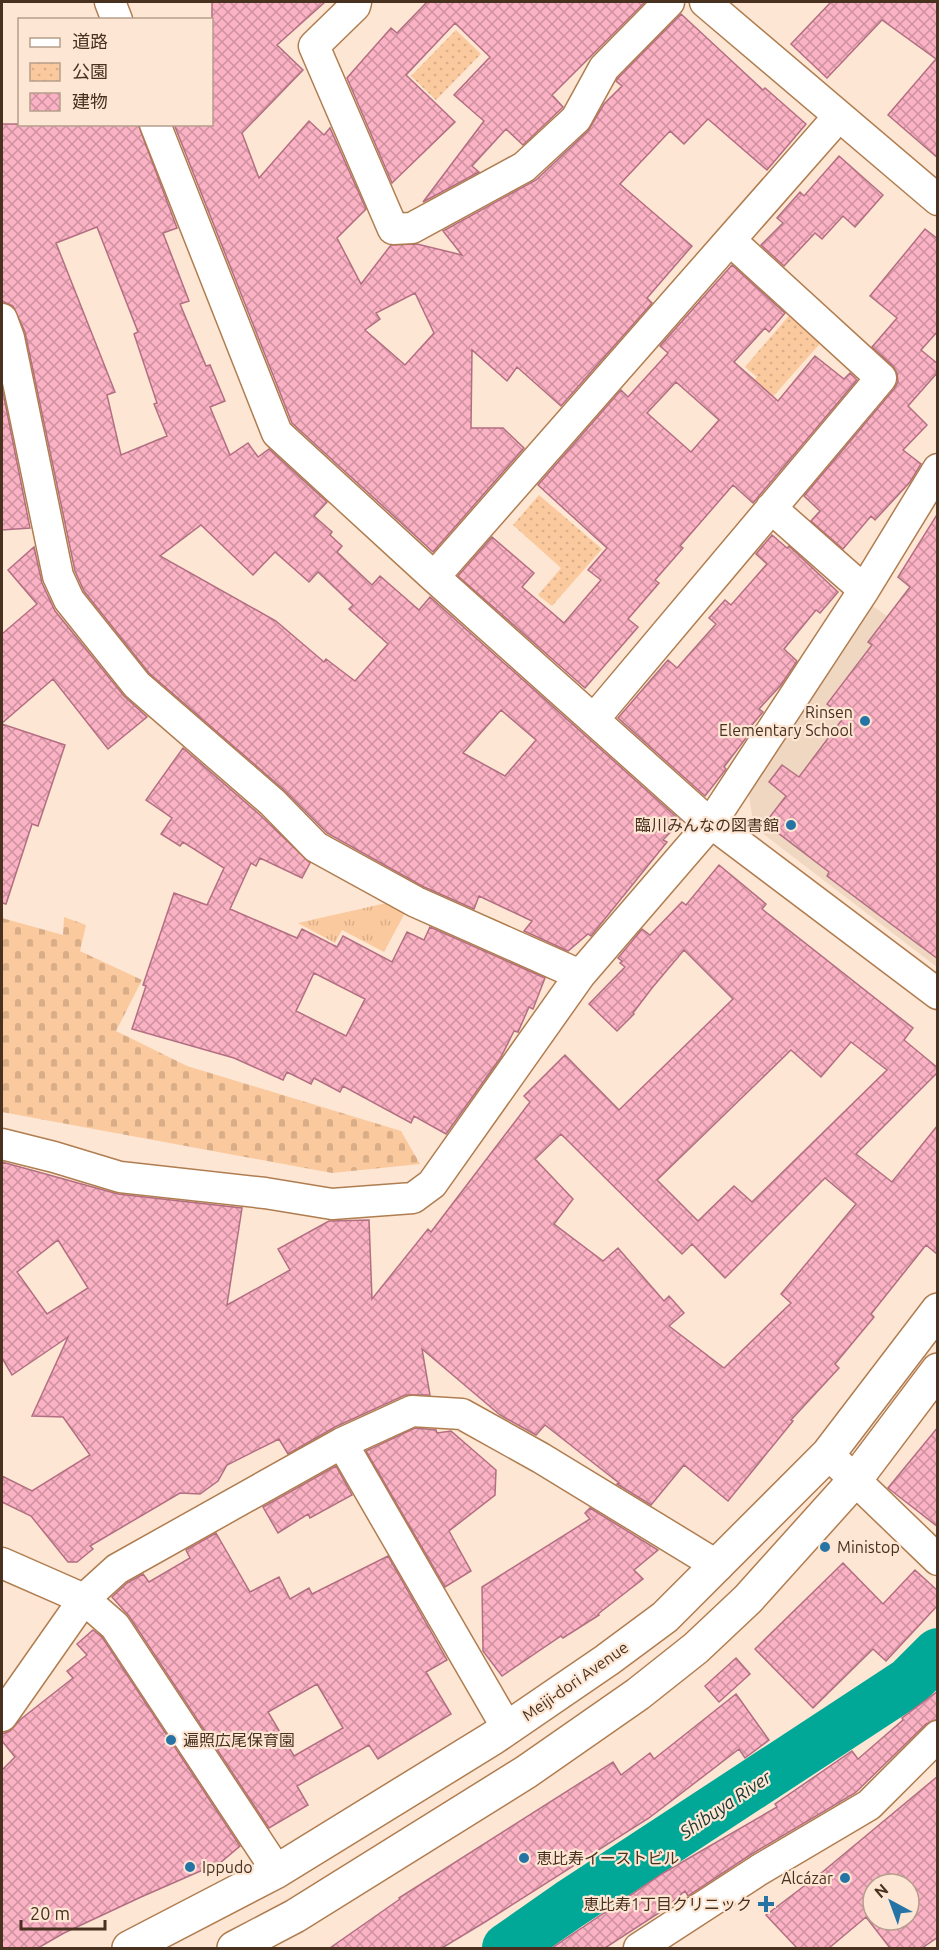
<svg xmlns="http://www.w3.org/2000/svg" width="939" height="1950" viewBox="0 0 939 1950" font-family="Ubuntu,'Noto Sans JP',sans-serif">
<defs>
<pattern id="grass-tufts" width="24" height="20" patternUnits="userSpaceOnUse" patternTransform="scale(1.5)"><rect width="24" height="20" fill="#fbc99e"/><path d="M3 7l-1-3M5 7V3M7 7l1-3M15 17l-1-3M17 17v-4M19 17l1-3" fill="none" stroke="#d9ad88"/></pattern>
<pattern id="cemetery-stones" width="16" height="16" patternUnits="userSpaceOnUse" patternTransform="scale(1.5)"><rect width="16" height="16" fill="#fbc99e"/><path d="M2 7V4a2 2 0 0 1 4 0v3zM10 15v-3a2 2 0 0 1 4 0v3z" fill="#d9ad88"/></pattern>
<pattern id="park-dots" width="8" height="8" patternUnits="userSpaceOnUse" patternTransform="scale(1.5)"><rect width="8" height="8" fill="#fbc99e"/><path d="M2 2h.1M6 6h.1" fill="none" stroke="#d9ad88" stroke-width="1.8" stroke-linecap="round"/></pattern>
<pattern id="building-cross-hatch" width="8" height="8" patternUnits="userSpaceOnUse" patternTransform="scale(1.5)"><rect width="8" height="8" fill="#fbb2c5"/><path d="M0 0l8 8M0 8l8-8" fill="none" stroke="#cd919f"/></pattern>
</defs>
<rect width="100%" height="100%" fill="#fde6d3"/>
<!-- built -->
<path fill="#f0d7c2" d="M870 604 937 652V967L754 827 748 790Z"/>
<!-- grass -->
<path fill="url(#grass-tufts)" d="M391 902 406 911 384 952 342 930 335 943 298 923Z"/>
<!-- cemetery -->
<path fill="url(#cemetery-stones)" d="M64 917 86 925 80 951 142 980 116 1031 187 1066 401 1131 420 1164 332 1173 2 1112V918L63 935Z"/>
<!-- park -->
<path fill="url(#park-dots)" d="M456 30 481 54 436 100 411 76Z
M793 311 824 339 762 409 743 392 757 377 745 367Z
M539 495 602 549 552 606 538 595 561 568 513 525Z"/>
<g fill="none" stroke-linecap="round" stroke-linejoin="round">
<!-- river -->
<path stroke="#02a897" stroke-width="50" d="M507 1948 570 1904 909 1682 938 1653"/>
</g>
<!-- building -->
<path fill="url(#building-cross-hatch)" stroke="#b36f82" stroke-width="1.5" fill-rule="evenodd" d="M212 2H325L277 45 303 70 242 133 259 178 309 121 324 135 330 128 366 209 337 238 361 284 391 245 417 244 462 255 443 231 536 180 588 131 604 104 622 86 616 81 618 78 681 14 763 90 765 88 806 124 767 170 708 119 684 144 670 131 620 184 692 246 647 298 652 303 561 406 517 367 507 381 472 350 471 428H503L524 448 433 552 292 423 174 124H212ZM415 293 434 333 405 365 365 330 380 319 376 313Z
M427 2H645L552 95 563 107 562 108 523 145 506 129 472 166 479 172 423 202 484 121 454 95 490 57 455 23 406 75 455 122 392 183 347 78 391 28 397 33Z
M831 2H938V158L888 115 936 59 882 20 827 78 791 44Z
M2 124H138L177 228 163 233 189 301 180 304 206 366 210 365 225 401 210 407 230 455 248 443 258 457 269 449 327 502 314 516 332 532 330 535 342 546 337 552 372 585 380 576 419 610 430 597 681 821 663 840 667 842 591 936 588 934 568 951 524 931 532 921 479 896 474 909 424 887 327 833 283 789 149 673 84 591 75 571 25 332 13 306 2 301ZM97 227 138 332 134 334 157 403 154 404 167 436 121 455 107 395 115 392 56 243ZM201 525 253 575 275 552 309 582 318 572 353 605 349 609 388 644 355 681 326 659 324 662 276 621 160 556ZM501 710 536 740 505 776 463 753Z
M839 156 883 195 855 227 843 216 822 239 815 233 784 266 761 245 783 223 777 218 800 192 804 196Z
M925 229 938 239V331L921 350 938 364V372L908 406 927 425 903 450 921 464 910 482 875 520 871 516 843 549 811 521 820 511 804 496 894 389 898 382 897 373 893 366 872 347 897 318 870 296Z
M732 265 785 313 769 332 765 328 734 362 778 401 815 356 844 379 850 373 857 380 753 503 733 485 680 546 683 548 655 580 659 583 628 619 638 627 585 688 458 576 492 537 534 573 522 587 564 623 601 580 588 570 607 548 538 485 621 390 628 397 668 353 660 346ZM676 382 719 420 691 452 647 413Z
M2 387 30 528 2 530Z
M938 513V959L827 876 829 872 765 823 786 796 769 782 782 765 799 777 844 717 827 704 872 645 868 642 910 587 898 577Z
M772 535 787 548 789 546 838 592 820 613 816 610 784 649 797 661 781 685 759 709 763 712 746 732V738L724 767 726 769 705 796 618 718 668 660 677 668 716 624 709 618 725 600 731 605 767 564 756 554Z
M34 547 42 583 55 611 124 696 147 717 108 749 53 679 2 723V634L37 604 8 570Z
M2 724 65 745 38 826 32 824 6 904 2 903Z
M183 748 260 815 310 863 302 878 260 858 256 866 251 863 230 909 297 938 302 929 337 947 343 936 392 962 407 932 424 940 430 927 545 978 533 1009 529 1007 518 1032 514 1031 501 1057 446 1134 414 1116 411 1123 343 1086 340 1092 314 1078 311 1084 287 1072 283 1080 234 1058 132 1029 146 986 143 985 174 893 207 905 224 868 183 842 180 846 161 834 172 818 146 800ZM314 973 365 999 346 1036 296 1011Z
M719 865 766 904 762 909 913 1028 904 1040 938 1068V1072L856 1154 892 1182 938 1125 937 1254 926 1245 871 1314 874 1317 835 1364 839 1368 791 1420 793 1421 728 1501 684 1465 651 1505 617 1484 619 1483 545 1425 536 1435 500 1415 422 1349 430 1395H405L335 1427 288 1454 279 1439 227 1465 218 1481 200 1494 180 1493 90 1546 93 1549 77 1562H68L31 1516 2 1502V1476L32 1491 90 1455 63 1417 32 1416 68 1337 12 1375 2 1358V1162L118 1194 242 1208 227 1305 290 1270 278 1249 329 1221 369 1220 372 1299 428 1229 431 1232 530 1102 524 1096 565 1055 619 1110 733 999 684 950 652 988 633 1013 634 1014 617 1031 589 1004 625 967 620 963 622 961 618 958 642 929 650 935 682 902 686 905ZM851 1042 887 1070 752 1202 734 1186 698 1221 657 1180 791 1050 821 1077ZM561 1134 682 1254 692 1244 725 1278 825 1178 856 1204 781 1294 791 1303 724 1368 669 1326 684 1313 669 1296 664 1301 618 1248 603 1261 554 1224 573 1199 535 1159ZM58 1240 88 1288 47 1314 17 1272Z
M938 1427V1527L888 1488Z
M415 1428 436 1430 437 1433 451 1431 496 1470 495 1495 449 1531 471 1571 445 1587 366 1451Z
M336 1466 352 1495 310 1518 308 1514 278 1533 263 1507Z
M590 1508 658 1550 634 1570 643 1579 598 1614 599 1615 563 1638 561 1636 502 1676 483 1651 482 1587 590 1519 585 1513Z
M216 1533 250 1592 279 1577 290 1599 309 1588 312 1594 388 1556 447 1660 426 1672 451 1714 378 1759 369 1745 297 1786 308 1805 269 1828 129 1616 112 1597 127 1583 143 1574 149 1582 190 1558 186 1550ZM317 1684 343 1728 294 1756 268 1712Z
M843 1563 883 1604 915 1570 938 1591V1605L886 1661 873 1649 813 1708 755 1649Z
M93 1630 102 1637 240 1846 221 1862 141 1897 64 1933 38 1948H2V1770L15 1757 2 1741V1734L10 1731 21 1719 73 1678 67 1671 87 1655 77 1644Z
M736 1658 750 1674 719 1702 705 1686Z
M938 1691V1719L926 1724 855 1793 750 1855 688 1896 685 1891 662 1911 605 1948H552L665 1872 777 1807 775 1804 852 1751 858 1759 903 1720 902 1718Z
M736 1694 769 1740 745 1758 739 1749 649 1818 485 1922 442 1948H330L400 1899 399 1898 613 1762 621 1775 650 1753 654 1759Z
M938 1776V1937L922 1948H890L866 1917 829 1948H797L766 1915 820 1874ZM873 1884H909V1920H873Z"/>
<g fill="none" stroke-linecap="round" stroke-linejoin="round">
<defs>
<path id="minor" d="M110 2 117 20
M356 2 355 6 314 46 393 229 412 228 524 167 576 119 604 68 669 2
M705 2 938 200
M155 124 277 433 434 577 698 813 938 994
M2 319 9 338 58 576 69 600 137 685 272 802 316 847 416 902 580 975
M771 508 864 590
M434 577 839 116
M594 719 881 378 730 240
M2 1144 54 1157 120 1177 265 1193 332 1204 413 1198 432 1184 580 975 711 823 864 590 938 469
M342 1443 507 1728
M828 1454 938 1560
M2 1563 84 1599 115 1626 277 1871
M2 1716 84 1599 117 1569 342 1443 412 1411 462 1414 541 1458 718 1566
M639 1948 759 1870 869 1805 938 1736"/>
<path id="major" d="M129 1948 277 1871 493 1738 607 1660 665 1617 828 1454 938 1310
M234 1948 295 1916 526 1772 638 1694 696 1648 748 1599 855 1480 938 1370"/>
</defs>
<!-- minor casing -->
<use href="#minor" stroke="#b07d50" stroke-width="33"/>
<!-- major casing -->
<use href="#major" stroke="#b07d50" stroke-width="36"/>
<!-- minor -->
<use href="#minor" stroke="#fff" stroke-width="30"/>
<!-- major -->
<use href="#major" stroke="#fff" stroke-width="33"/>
</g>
<!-- markers -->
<g fill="#2674a6" stroke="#fde6d3" stroke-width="2">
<circle cx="865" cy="721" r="6"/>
<circle cx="791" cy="825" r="6"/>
<circle cx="825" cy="1547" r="6"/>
<circle cx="171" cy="1740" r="6"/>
<circle cx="524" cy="1858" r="6"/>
<circle cx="190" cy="1867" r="6"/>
<circle cx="845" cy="1878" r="6"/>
<path d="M763 1895h6v6h6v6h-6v6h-6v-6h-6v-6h6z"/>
</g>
<g text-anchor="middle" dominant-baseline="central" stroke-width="4.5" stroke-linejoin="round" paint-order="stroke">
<!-- poi labels -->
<g font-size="16" fill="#48321f" stroke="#fde6d3" text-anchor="end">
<text x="853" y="712">Rinsen<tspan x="853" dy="18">Elementary School</tspan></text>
<text x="779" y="825">臨川みんなの図書館</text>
<text x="837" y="1547" text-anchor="start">Ministop</text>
<text x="183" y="1740" text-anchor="start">遍照広尾保育園</text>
<text x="536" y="1858" text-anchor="start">恵比寿イーストビル</text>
<text x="202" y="1867" text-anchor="start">Ippudo</text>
<text x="833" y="1878">Alcázar</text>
<text x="752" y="1904">恵比寿1丁目クリニック</text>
</g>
<!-- street labels -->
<g font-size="16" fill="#48321f" stroke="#fde6d3">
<text transform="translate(575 1681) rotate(-35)">Meiji-dori Avenue</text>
</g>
<!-- water labels -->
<g font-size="18" font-style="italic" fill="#17332f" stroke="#fde6d3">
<text transform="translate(725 1804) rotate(-34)">Shibuya River</text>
</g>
</g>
<!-- border -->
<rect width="939" height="1950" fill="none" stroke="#48321f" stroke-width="6"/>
<!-- legend -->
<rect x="18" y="18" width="195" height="108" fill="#fde6d3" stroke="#b59e8b" stroke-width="1.5"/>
<rect x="30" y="38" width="30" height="9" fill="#ffffff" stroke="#b59e8b" stroke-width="1.5"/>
<text x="72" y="48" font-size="18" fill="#48321f">道路</text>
<rect x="30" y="63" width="30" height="18" fill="url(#park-dots)" stroke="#b59e8b" stroke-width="1.5"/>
<text x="72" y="78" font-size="18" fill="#48321f">公園</text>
<rect x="30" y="93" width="30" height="18" fill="url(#building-cross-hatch)" stroke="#b59e8b" stroke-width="1.5"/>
<text x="72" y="108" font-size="18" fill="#48321f">建物</text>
<!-- north arrow -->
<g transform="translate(891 1902) rotate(319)"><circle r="28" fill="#fde6d3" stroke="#b59e8b" stroke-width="1.5"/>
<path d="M0-4.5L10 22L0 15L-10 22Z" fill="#2674a6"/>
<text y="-9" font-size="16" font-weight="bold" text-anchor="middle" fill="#48321f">N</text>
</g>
<!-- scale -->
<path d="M21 1920v9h84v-9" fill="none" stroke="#48321f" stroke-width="3"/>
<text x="30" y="1920" font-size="18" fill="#48321f" stroke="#fde6d3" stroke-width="4.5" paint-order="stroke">20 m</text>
</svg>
